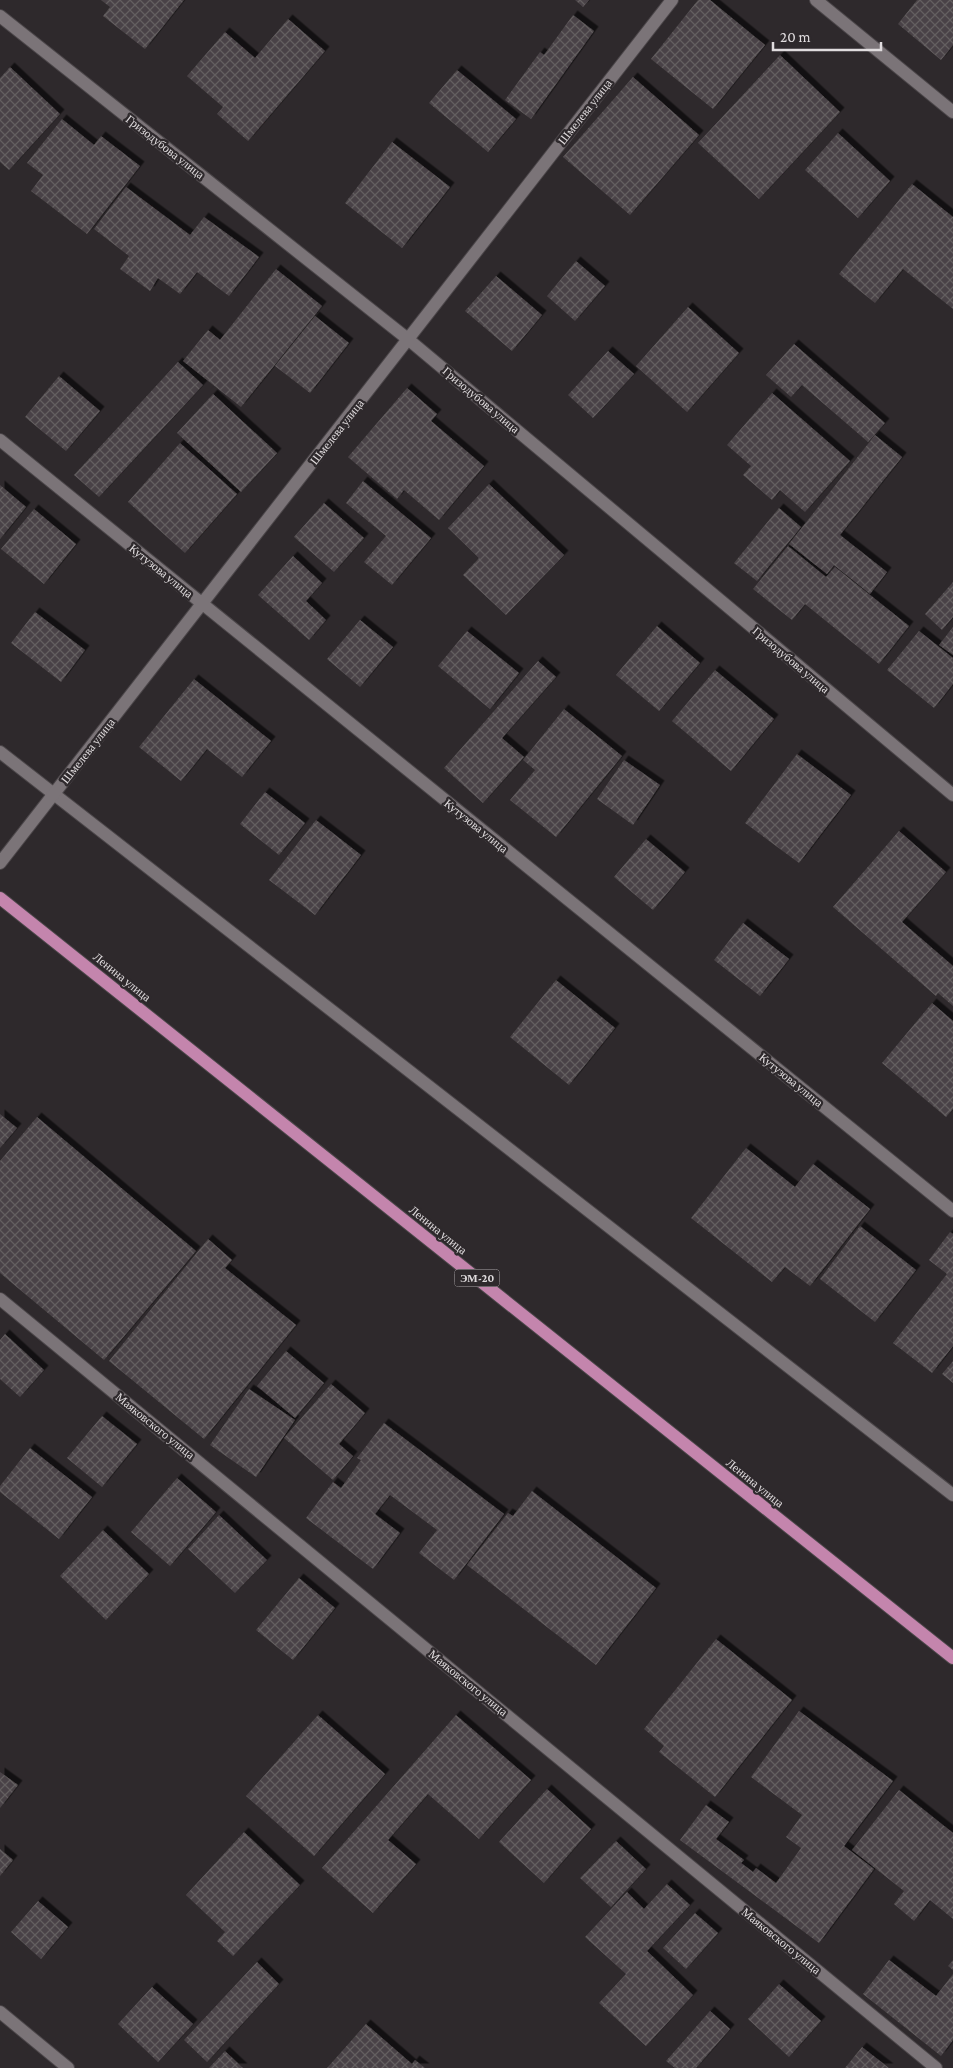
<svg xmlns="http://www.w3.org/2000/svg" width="953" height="2068" viewBox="0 0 953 2068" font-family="'Crimson Pro',serif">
<defs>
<pattern id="building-cross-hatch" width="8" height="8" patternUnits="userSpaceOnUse" patternTransform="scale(1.25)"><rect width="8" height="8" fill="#494346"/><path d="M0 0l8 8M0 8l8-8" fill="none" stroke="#635e60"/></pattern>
<filter id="shadow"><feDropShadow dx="4.5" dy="-4.5" stdDeviation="0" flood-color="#0009"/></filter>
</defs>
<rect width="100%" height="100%" fill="#2e292c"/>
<!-- building -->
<path fill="url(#building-cross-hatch)" filter="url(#shadow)" d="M101 0H184L145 49 103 16 110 7Z
M575 0H589L583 7Z
M698 0H710L765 45 713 109 651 59Z
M917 0H953V45L941 60 898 24Z
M573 15 594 31 531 119 505 100 540 52 544 55Z
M288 19 325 51 248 141 217 114 223 107 187 76 225 32 255 58Z
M780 55 840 112 759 199 698 143Z
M10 67 60 114 9 170 0 162V78Z
M457 70 516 119 488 152 429 103Z
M633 77 699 135 630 215 563 157Z
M62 119 94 145 101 136 140 166 87 234 31 191 43 175 27 163Z
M838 133 890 181 858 218 805 170Z
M392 142 450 187 402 248 345 203Z
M912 184 953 217V309L903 269 875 303 839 274Z
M126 187 190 235 204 217 259 257 229 296 197 272 180 294 158 278 150 291 120 269 129 256 94 229Z
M576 261 605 286 575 321 547 296Z
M276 269 322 306 241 407 183 361 208 330 220 340Z
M496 276 542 315 512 351 465 311Z
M688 307 739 353 687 412 636 366Z
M315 316 349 343 310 393 275 366Z
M794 344 885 423 868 442 802 385 791 397 766 375Z
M608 351 634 374 593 418 568 395Z
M178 362 203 385 99 497 74 475Z
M59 376 100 411 66 451 25 417Z
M407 388 437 414 431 421 484 466 439 520 404 490 397 499 348 457Z
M772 393 850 461 805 512 780 490 772 500 743 475 751 466 727 445Z
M213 394 277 453 241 492 177 433Z
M875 435 902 457 840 535 887 572 870 594 834 565 827 574 789 544Z
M180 443 237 494 185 553 128 502Z
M363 481 431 538 392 585 364 562 386 536 346 503Z
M489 484 564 555 506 615 463 575 479 558 448 528Z
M0 485 26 507 0 539Z
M324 503 364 538 334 572 294 537Z
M779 508 801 527 757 581 734 563Z
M34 509 76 544 44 584 1 549Z
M788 546 826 577 835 567 909 626 879 664 805 604 792 620 753 589Z
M293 556 322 583 306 601 326 620 309 640 258 595Z
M953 582V617L942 630 925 614Z
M35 612 85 650 61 682 11 643Z
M360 620 393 647 360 687 327 659Z
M657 626 700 663 659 711 616 675Z
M953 627V655L939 645Z
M467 631 519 673 490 709 438 666Z
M919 631 953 658V684L934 708 887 670Z
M538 661 556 677 502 738 524 757 483 803 444 768Z
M715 670 774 719 731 771 672 721Z
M194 679 271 741 242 777 207 749 181 781 139 747Z
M564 709 622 756 556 837 510 800 535 770 523 760Z
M797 754 851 795 799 863 745 823Z
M624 760 660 785 633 825 597 799Z
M265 792 305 823 279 855 240 824Z
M316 820 361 855 315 915 269 880Z
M899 831 946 872 902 922 953 966V1006L938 993 936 996 833 907Z
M646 839 685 872 653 910 614 877Z
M743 923 789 959 760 996 714 960Z
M556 980 615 1028 569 1085 510 1037Z
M932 1003 953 1021V1109L946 1117 882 1063Z
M0 1114 17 1128 0 1148Z
M37 1117 196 1251 104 1360 0 1273V1161Z
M746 1148 795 1187 813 1164 870 1209 810 1286 785 1267 772 1282 691 1218Z
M860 1226 916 1270 875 1322 820 1279Z
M950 1232 953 1234V1346L932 1373 893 1343 947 1274 929 1260Z
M208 1239 232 1260 225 1268 296 1325 204 1439 109 1361Z
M5 1334 44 1370 20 1397 0 1379V1340Z
M286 1351 324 1383 295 1418 257 1386Z
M953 1361V1383L942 1374Z
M331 1384 365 1413 339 1444 353 1456 333 1480 284 1438Z
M249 1389 295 1420 256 1477 210 1445Z
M102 1416 137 1444 102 1487 67 1458Z
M384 1423 504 1514 454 1580 419 1553 437 1530 390 1495 375 1514 400 1533 373 1569 306 1518 333 1482 341 1488 361 1460 357 1458Z
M30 1448 92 1497 59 1539 0 1492V1486Z
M177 1478 216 1512 170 1566 131 1532Z
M532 1491 656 1588 596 1665 467 1565 508 1513 513 1516Z
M219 1515 267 1560 235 1593 188 1549Z
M103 1530 149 1574 106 1620 60 1576Z
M299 1578 335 1608 293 1660 256 1630Z
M716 1639 792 1700 715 1797 659 1752 664 1746 644 1729Z
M799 1711 893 1781 844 1846 874 1869 819 1943 680 1840 706 1805 729 1822 716 1839 744 1860 741 1863 753 1872 756 1868 776 1883 801 1848 786 1837 802 1815 751 1777Z
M318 1715 385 1774 314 1856 246 1796Z
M456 1715 531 1780 479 1839 428 1794 388 1840 416 1864 373 1913 322 1868Z
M0 1772 18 1785 0 1808Z
M547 1789 591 1829 544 1883 499 1842Z
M899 1790 953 1833V1919L930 1900 914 1921 894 1904 904 1891 852 1850Z
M244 1832 300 1885 233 1956 217 1941 225 1932 186 1895Z
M616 1841 646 1869 611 1907 580 1878Z
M0 1849 13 1860 0 1876Z
M667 1884 690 1905 647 1951 693 1995 646 2046 599 2003 626 1974 585 1937 627 1892 644 1909Z
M38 1901 68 1927 41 1959 11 1932Z
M695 1913 718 1933 686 1969 663 1948Z
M889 1960 936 1996 953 1974V2040L941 2056 863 1994Z
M953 1960V1970L948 1966Z
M257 1962 279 1984 207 2062 184 2040Z
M779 1984 821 2021 789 2057 748 2019Z
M152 1987 193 2024 158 2062 118 2024Z
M710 2011 730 2029 696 2068H675L666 2061Z
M366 2024 412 2064 415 2060 425 2068H327Z
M862 2047 889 2068H845Z
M225 2051 243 2068H209Z"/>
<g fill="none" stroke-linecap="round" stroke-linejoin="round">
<defs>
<path id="lane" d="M0 752 953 1495"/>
<path id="street" d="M816 0 953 112
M0 16 409 340 953 795
M0 440 953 1211
M0 863 672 0
M0 1299 936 2068
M0 2012 68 2068"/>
<path id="primary" d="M0 898 953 1658"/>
</defs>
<!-- lane casing -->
<use href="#lane" stroke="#4b4649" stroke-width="14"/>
<!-- street casing -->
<use href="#street" stroke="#4b4649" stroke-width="14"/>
<!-- primary casing -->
<use href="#primary" stroke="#4b4649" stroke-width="14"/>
<!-- lane -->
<use href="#lane" stroke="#7b7478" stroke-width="12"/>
<!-- street -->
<use href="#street" stroke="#7b7478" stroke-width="12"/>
<!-- primary -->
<use href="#primary" stroke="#c485ad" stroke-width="12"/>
</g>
<g text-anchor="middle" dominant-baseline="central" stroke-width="4.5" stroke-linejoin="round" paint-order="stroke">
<!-- shield labels -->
<rect fill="#2e292c" stroke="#aba6a9" stroke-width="1" x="454.5" y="1269.5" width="45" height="17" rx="4"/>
<g font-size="11" font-weight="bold" fill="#e0dcde">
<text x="477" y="1278">ЭМ-20</text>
</g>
<!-- street labels -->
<g font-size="12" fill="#e0dcde" stroke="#2e292c">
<text transform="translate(585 112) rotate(-52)">Шмелева улица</text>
<text transform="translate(165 147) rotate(38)">Гризодубова улица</text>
<text transform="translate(481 400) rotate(40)">Гризодубова улица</text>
<text transform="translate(337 432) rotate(-52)">Шмелева улица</text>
<text transform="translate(161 571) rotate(39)">Кутузова улица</text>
<text transform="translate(791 660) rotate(40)">Гризодубова улица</text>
<text transform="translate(88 751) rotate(-52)">Шмелева улица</text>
<text transform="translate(476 826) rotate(39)">Кутузова улица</text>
<text transform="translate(122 977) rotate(39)">Ленина улица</text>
<text transform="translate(791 1080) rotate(39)">Кутузова улица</text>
<text transform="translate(438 1230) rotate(39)">Ленина улица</text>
<text transform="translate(155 1426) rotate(39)">Маяковского улица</text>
<text transform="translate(755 1483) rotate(39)">Ленина улица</text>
<text transform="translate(468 1683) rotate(39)">Маяковского улица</text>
<text transform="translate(781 1941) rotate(39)">Маяковского улица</text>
</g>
</g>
<!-- scale -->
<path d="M773 42v8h108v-8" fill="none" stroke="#e0dcde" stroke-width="2.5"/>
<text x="780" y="42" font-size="15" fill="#e0dcde" stroke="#2e292c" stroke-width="4" paint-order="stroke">20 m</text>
</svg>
